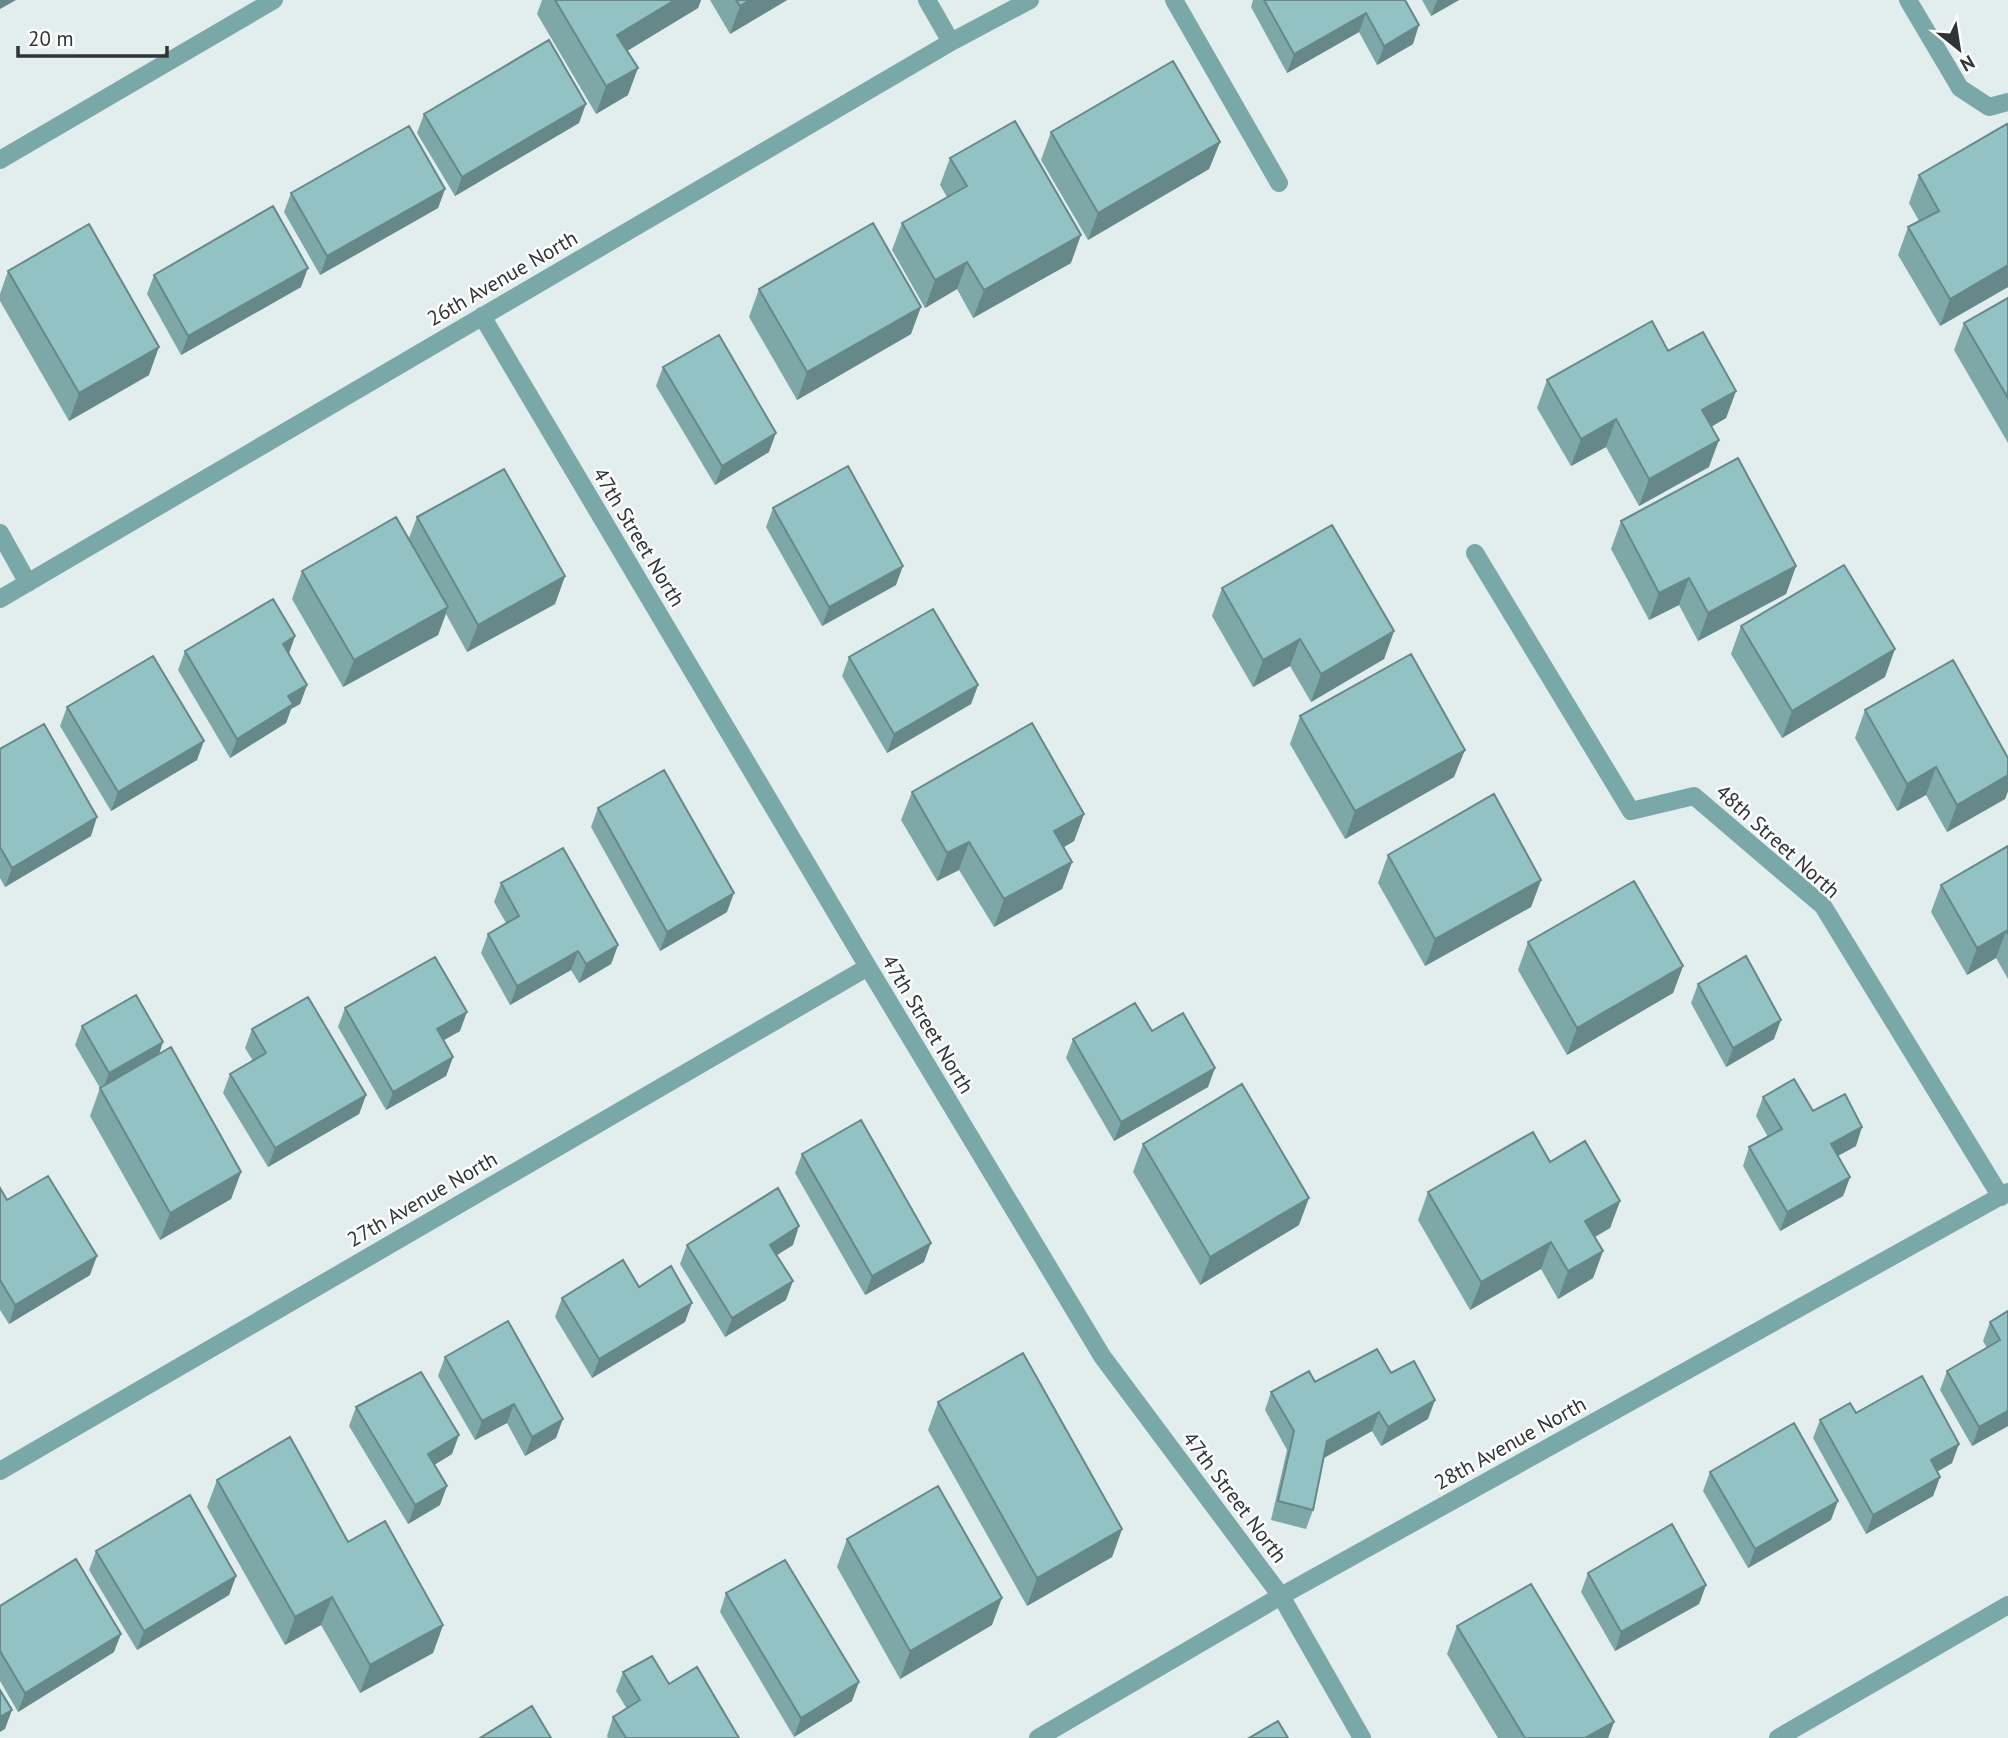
<svg xmlns="http://www.w3.org/2000/svg" width="2008" height="1738" viewBox="0 0 2008 1738" font-family="'PT Sans',sans-serif">
<rect width="100%" height="100%" fill="#e2eded"/>
<g fill="none" stroke-linecap="round" stroke-linejoin="round">
<!-- minor -->
<path stroke="#7aa8a9" stroke-width="18" d="M927 0 951 42
M1174 0 1279 183
M1908 0 1960 88 1989 107 2008 102
M0 160 274 0
M482 316 868 967 1102 1356 1281 1596 1362 1738
M0 533 28 583
M1475 553 1631 811 1694 796 1823 906 2001 1197
M0 599 951 42 1030 0
M0 1471 868 967
M1038 1738 1281 1596 2008 1192
M1778 1738 2008 1605"/>
</g>
<!-- wall -->
<path fill="#7ea7a8" d="M542 0H701L698 8 627 51 628 95 596 114 537 14Z
M710 0H787L730 34Z
M1253 0H1405L1413 44 1377 65 1359 32 1287 73 1251 7Z
M1422 0H1459L1431 16Z
M424 114 579 123 455 196 417 133Z
M2008 126V287L1940 326 1898 255 1908 227 1919 221 1909 203 1919 175Z
M1051 132 1220 142 1209 169 1088 240 1041 160Z
M950 158 1071 263 973 318 957 289 925 308 892 250 902 223 947 197 940 185Z
M445 189 438 208 320 275 284 212 291 193Z
M8 271 149 375 69 421 0 301V294Z
M154 275 301 287 181 355 147 294Z
M759 289 911 334 797 400 749 317Z
M2008 298V443L1954 350 1964 323Z
M1668 351 1736 391 1726 418 1711 427 1709 467 1639 506 1606 447 1571 466 1537 408 1547 380Z
M663 367 769 452 715 485 656 386Z
M773 508 896 585 822 626 766 527Z
M417 517 565 576 555 604 467 652 446 614 438 635 343 687 292 599 302 571 409 538Z
M1621 521 1796 566 1786 594 1698 641 1679 605 1649 620 1611 549Z
M1222 588 1394 631 1384 659 1311 702 1290 666 1253 687 1212 616Z
M1741 626 1885 677 1782 738 1731 654Z
M295 636 289 654 307 685 300 704 291 709 286 723 230 758 178 670 185 651Z
M849 657 978 685 971 704 887 753 842 676Z
M67 707 197 760 111 811 60 726Z
M1865 710 2008 758V791L2005 799 1947 832 1926 795 1897 811 1855 738Z
M1300 716 1454 777 1345 839 1290 744Z
M0 749 91 836 5 887 0 878Z
M912 792 1084 814 1074 841 1064 847 1072 862 1062 889 994 927 959 870 937 881 901 820Z
M598 808 727 912 660 951 591 827Z
M2008 846V979L1996 958 1967 975 1931 912 1941 885Z
M1388 855 1541 880 1531 907 1425 966 1378 883Z
M501 883 618 945 611 964 579 983 571 970 510 1005 481 953 488 934 506 923 494 902Z
M1528 942 1683 966 1673 993 1567 1055 1518 970Z
M1698 984 1774 1039 1726 1067 1691 1003Z
M345 1008 460 1031 444 1040 453 1057 446 1076 386 1110 338 1027Z
M82 1026 159 1054 241 1172 231 1199 160 1240 90 1116 100 1088 75 1045Z
M252 1029 366 1095 359 1114 268 1167 223 1093 230 1074 253 1061 245 1048Z
M1152 1031 1208 1087 1114 1141 1066 1058 1073 1039Z
M1763 1097 1813 1111 1856 1146 1838 1156 1850 1177 1843 1196 1780 1231 1743 1166 1749 1147 1768 1137 1756 1116Z
M1143 1144 1299 1225 1200 1285 1133 1172Z
M802 1154 924 1262 865 1295 795 1173Z
M1550 1162 1620 1201 1610 1228 1595 1237 1603 1251 1593 1278 1558 1299 1541 1269 1470 1310 1418 1220 1428 1192Z
M0 1188 7 1200 90 1275 9 1324 0 1310Z
M687 1245H793L776 1255 786 1300 725 1337 680 1264Z
M639 1287 685 1322 592 1378 555 1317 562 1298Z
M2008 1311V1426L1972 1446 1940 1390 1947 1371 1987 1348 1983 1341 1990 1322Z
M508 1321 556 1438 525 1456 507 1423 475 1440 438 1376 445 1357Z
M1391 1373 1428 1419 1381 1446 1372 1431 1324 1458 1313 1510 1306 1529 1271 1520 1287 1450 1265 1410 1271 1392 1315 1382Z
M938 1402 1122 1529 1112 1557 1027 1606 928 1430Z
M356 1407 452 1454 434 1465 440 1505 408 1524 349 1426Z
M1856 1413 1952 1463 1937 1472 1940 1477 1933 1496 1866 1534 1813 1438 1820 1420Z
M1710 1472 1831 1520 1748 1568 1703 1491Z
M217 1480 348 1542 443 1625 433 1653 360 1693 321 1625 285 1645 207 1507Z
M847 1539 992 1625 900 1679 837 1567Z
M96 1551 236 1576 229 1595 137 1650 89 1570Z
M1588 1573 1706 1585 1699 1604 1615 1651 1581 1592Z
M726 1593 852 1701 794 1737 720 1612Z
M0 1606 114 1652 18 1712 0 1681Z
M1457 1626 1614 1722 1608 1738H1498L1447 1654Z
M623 1672 669 1684 739 1738H608L607 1736 613 1717 627 1709 616 1691Z"/>
<!-- shaded-wall -->
<path fill="#688" d="M0 0H16L0 9Z
M675 0H701L698 8 607 63 617 35Z
M750 0H787L730 34 740 6Z
M1437 0H1459L1431 16Z
M1366 13 1359 32 1287 73 1294 54Z
M1419 25 1413 44 1377 65 1384 46Z
M638 68 628 95 596 114 606 86Z
M586 104 579 123 455 196 462 177Z
M1220 142 1209 169 1088 240 1098 213Z
M445 189 438 208 320 275 327 256Z
M1081 235 1071 263 973 318 984 290Z
M967 262 957 289 925 308 935 280Z
M2008 265V287L1940 326 1950 299Z
M308 268 301 287 181 355 188 336Z
M921 307 911 334 797 400 807 372Z
M159 347 149 375 69 421 79 393Z
M1736 391 1726 418 1692 438 1702 410Z
M1616 419 1606 447 1571 466 1581 439Z
M776 433 769 452 715 485 722 466Z
M1719 440 1709 467 1639 506 1649 479Z
M903 566 896 585 822 626 829 607Z
M1796 566 1786 594 1698 641 1708 613Z
M565 576 555 604 467 652 478 625Z
M1689 578 1679 605 1649 620 1659 593Z
M448 607 438 635 343 687 354 660Z
M1394 631 1384 659 1311 702 1321 674Z
M295 636 288 655 283 644Z
M1300 639 1290 666 1253 687 1263 660Z
M1895 649 1885 677 1782 738 1792 711Z
M307 685 300 704 291 709 286 723 230 758 237 739 288 696Z
M978 685 971 704 887 753 894 734Z
M204 741 197 760 111 811 118 792Z
M1465 750 1454 777 1345 839 1355 811Z
M1936 767 1926 795 1897 811 1907 784Z
M2008 775V791L2005 799 1947 832 1957 805Z
M1084 814 1074 841 1044 859 1054 831Z
M97 817 91 836 5 887 12 868Z
M969 842 959 870 937 881 947 853Z
M1072 862 1062 889 994 927 1004 899Z
M1541 880 1531 907 1425 966 1435 939Z
M734 893 727 912 660 951 667 932Z
M2006 931 1996 958 1967 975 1977 948Z
M618 945 611 964 579 983 586 964Z
M578 951 571 970 510 1005 517 986Z
M1683 966 1673 993 1567 1055 1577 1028Z
M467 1012 460 1031 430 1048 437 1029Z
M1781 1020 1774 1039 1726 1067 1733 1048Z
M163 1042 157 1061 102 1092 109 1073Z
M453 1057 446 1076 386 1110 393 1092Z
M1215 1068 1208 1087 1114 1141 1121 1122Z
M366 1095 359 1114 268 1167 275 1148Z
M1862 1127 1856 1146 1824 1163 1831 1144Z
M241 1172 231 1199 160 1240 170 1213Z
M1850 1177 1843 1196 1780 1231 1787 1212Z
M1309 1198 1299 1225 1200 1285 1210 1257Z
M1620 1201 1610 1228 1575 1248 1585 1221Z
M799 1226 793 1245 763 1264 770 1245Z
M1551 1242 1541 1269 1470 1310 1481 1282Z
M931 1243 924 1262 865 1295 872 1276Z
M1603 1251 1593 1278 1558 1299 1568 1271Z
M97 1256 90 1275 9 1324 15 1305Z
M793 1281 786 1300 725 1337 732 1318Z
M692 1303 685 1322 592 1378 599 1359Z
M1435 1400 1428 1419 1381 1446 1388 1427Z
M514 1404 507 1423 475 1440 482 1421Z
M2008 1411V1426L1972 1446 1979 1427Z
M1379 1412 1372 1431 1320 1460 1327 1441Z
M563 1419 556 1438 525 1456 532 1437Z
M459 1435 452 1454 421 1473 428 1454Z
M1959 1444 1952 1463 1924 1479 1931 1460Z
M1940 1477 1933 1496 1866 1534 1873 1515Z
M447 1486 440 1505 408 1524 415 1505Z
M1838 1501 1831 1520 1748 1568 1755 1549Z
M1122 1529 1112 1557 1027 1606 1037 1578Z
M236 1576 229 1595 137 1650 144 1631Z
M1706 1585 1699 1604 1615 1651 1621 1632Z
M332 1597 321 1625 285 1645 295 1617Z
M1002 1598 992 1625 900 1679 910 1651Z
M443 1625 433 1653 360 1693 370 1665Z
M121 1634 114 1652 18 1712 25 1693Z
M859 1682 852 1701 794 1737 801 1718Z
M12 1710 5 1729 0 1732V1717Z
M1614 1722 1608 1738H1585Z"/>
<!-- building -->
<path fill="#92c2c3" stroke="#688" stroke-width="2" d="M555 0H675L617 35 638 68 606 86Z
M736 0H750L740 6Z
M1264 0H1405L1419 25 1384 46 1366 13 1294 54Z
M549 40 586 104 462 177 424 114Z
M1173 61 1220 142 1098 213 1051 132Z
M1015 121 1081 235 984 290 967 262 935 280 902 223 967 186 950 158Z
M2007 124 2008 126V265L1950 299 1908 227 1939 211 1919 175Z
M409 126 445 189 327 256 291 193Z
M273 206 308 268 188 336 154 275Z
M873 223 921 307 807 372 759 289Z
M89 224 159 347 79 393 8 271Z
M2008 298V398L1964 323Z
M1652 321 1668 351 1703 332 1736 391 1702 410 1719 440 1649 479 1616 419 1581 439 1547 380Z
M719 335 776 433 722 466 663 367Z
M1738 458 1796 566 1708 613 1689 578 1659 593 1621 521Z
M848 466 903 566 829 607 773 508Z
M504 469 565 576 478 625 417 517Z
M396 517 448 607 354 660 302 571Z
M1332 525 1394 631 1321 674 1300 639 1263 660 1222 588Z
M1844 565 1895 649 1792 711 1741 626Z
M273 599 295 636 283 644 307 685 288 696 293 704 237 739 185 651Z
M933 609 978 685 894 734 849 657Z
M1411 654 1465 750 1355 811 1300 716Z
M153 656 204 741 118 792 67 707Z
M1953 660 2008 758V775L1957 805 1936 767 1907 784 1865 710Z
M1032 723 1084 814 1054 831 1072 862 1004 899 969 842 947 853 912 792Z
M44 724 97 817 12 868 0 847V749Z
M664 770 734 893 667 932 598 808Z
M1494 794 1541 880 1435 939 1388 855Z
M2008 846V934L2006 931 1977 948 1941 885Z
M563 848 618 945 586 964 578 951 517 986 488 934 519 916 501 883Z
M1634 881 1683 966 1577 1028 1528 942Z
M1746 956 1781 1020 1733 1048 1698 984Z
M435 957 467 1012 437 1029 453 1057 393 1092 345 1008Z
M136 995 163 1042 109 1073 82 1026Z
M308 997 366 1095 275 1148 230 1074 266 1053 252 1029Z
M1135 1003 1152 1031 1183 1013 1215 1068 1121 1122 1073 1039Z
M171 1047 241 1172 170 1213 100 1088Z
M1794 1079 1813 1111 1845 1094 1862 1127 1831 1144 1850 1177 1787 1212 1749 1147 1782 1129 1763 1097Z
M1242 1084 1309 1198 1210 1257 1143 1144Z
M861 1120 931 1243 872 1276 802 1154Z
M1533 1132 1550 1162 1585 1141 1620 1201 1585 1221 1603 1251 1568 1271 1551 1242 1481 1282 1428 1192Z
M48 1176 97 1256 15 1305 0 1280V1188L7 1200Z
M778 1188 799 1226 770 1245 793 1281 732 1318 687 1245Z
M623 1260 639 1287 671 1266 692 1303 599 1359 562 1298Z
M2008 1311V1411L1979 1427 1947 1371 2000 1340 1990 1322Z
M508 1321 563 1419 532 1437 514 1404 482 1421 445 1357Z
M1377 1349 1391 1373 1414 1361 1435 1400 1388 1427 1379 1412 1327 1441 1313 1510 1278 1501 1294 1431 1271 1392 1309 1371 1315 1382Z
M1023 1353 1122 1529 1037 1578 938 1402Z
M421 1372 459 1435 428 1454 447 1486 415 1505 356 1407Z
M1922 1376 1959 1444 1931 1460 1940 1477 1873 1515 1820 1420 1850 1403 1856 1413Z
M1794 1423 1838 1501 1755 1549 1710 1472Z
M290 1437 348 1542 385 1521 443 1625 370 1665 332 1597 295 1617 217 1480Z
M938 1486 1002 1598 910 1651 847 1539Z
M190 1495 236 1576 144 1631 96 1551Z
M1672 1524 1706 1585 1621 1632 1588 1573Z
M76 1559 121 1634 25 1693 0 1651V1606Z
M785 1560 859 1682 801 1718 726 1593Z
M1531 1584 1614 1722 1585 1738H1525L1457 1626Z
M652 1656 669 1684 697 1667 739 1738H626L613 1717 640 1700 623 1672Z
M0 1690 12 1710 0 1717Z
M532 1706 551 1738H480Z
M1278 1721 1288 1738H1249Z"/>
<g text-anchor="middle" dominant-baseline="central" stroke-width="5" stroke-linejoin="round" paint-order="stroke">
<!-- street labels -->
<g font-size="21" fill="#303434" stroke="#fff">
<text transform="translate(502 278) rotate(-30)">26th Avenue North</text>
<text transform="translate(639 537) rotate(59)">47th Street North</text>
<text transform="translate(1778 841) rotate(42)">48th Street North</text>
<text transform="translate(928 1024) rotate(59)">47th Street North</text>
<text transform="translate(422 1199) rotate(-30)">27th Avenue North</text>
<text transform="translate(1510 1443) rotate(-29)">28th Avenue North</text>
<text transform="translate(1235 1497) rotate(53)">47th Street North</text>
</g>
</g>
<!-- north arrow -->
<g transform="translate(1959 49) rotate(150)" stroke="#ffffff" stroke-width="5" paint-order="stroke">
<path d="M0-5L12 26L0 18L-12 26Z" fill="#303434"/>
<text y="-10" font-size="19" font-weight="bold" text-anchor="middle" fill="#303434">N</text>
</g>
<!-- scale -->
<path d="M18 46v10h149v-10" fill="none" stroke="#303434" stroke-width="3.5"/>
<text x="28" y="46" font-size="21" fill="#303434" stroke="#ffffff" stroke-width="5" paint-order="stroke">20 m</text>
</svg>
